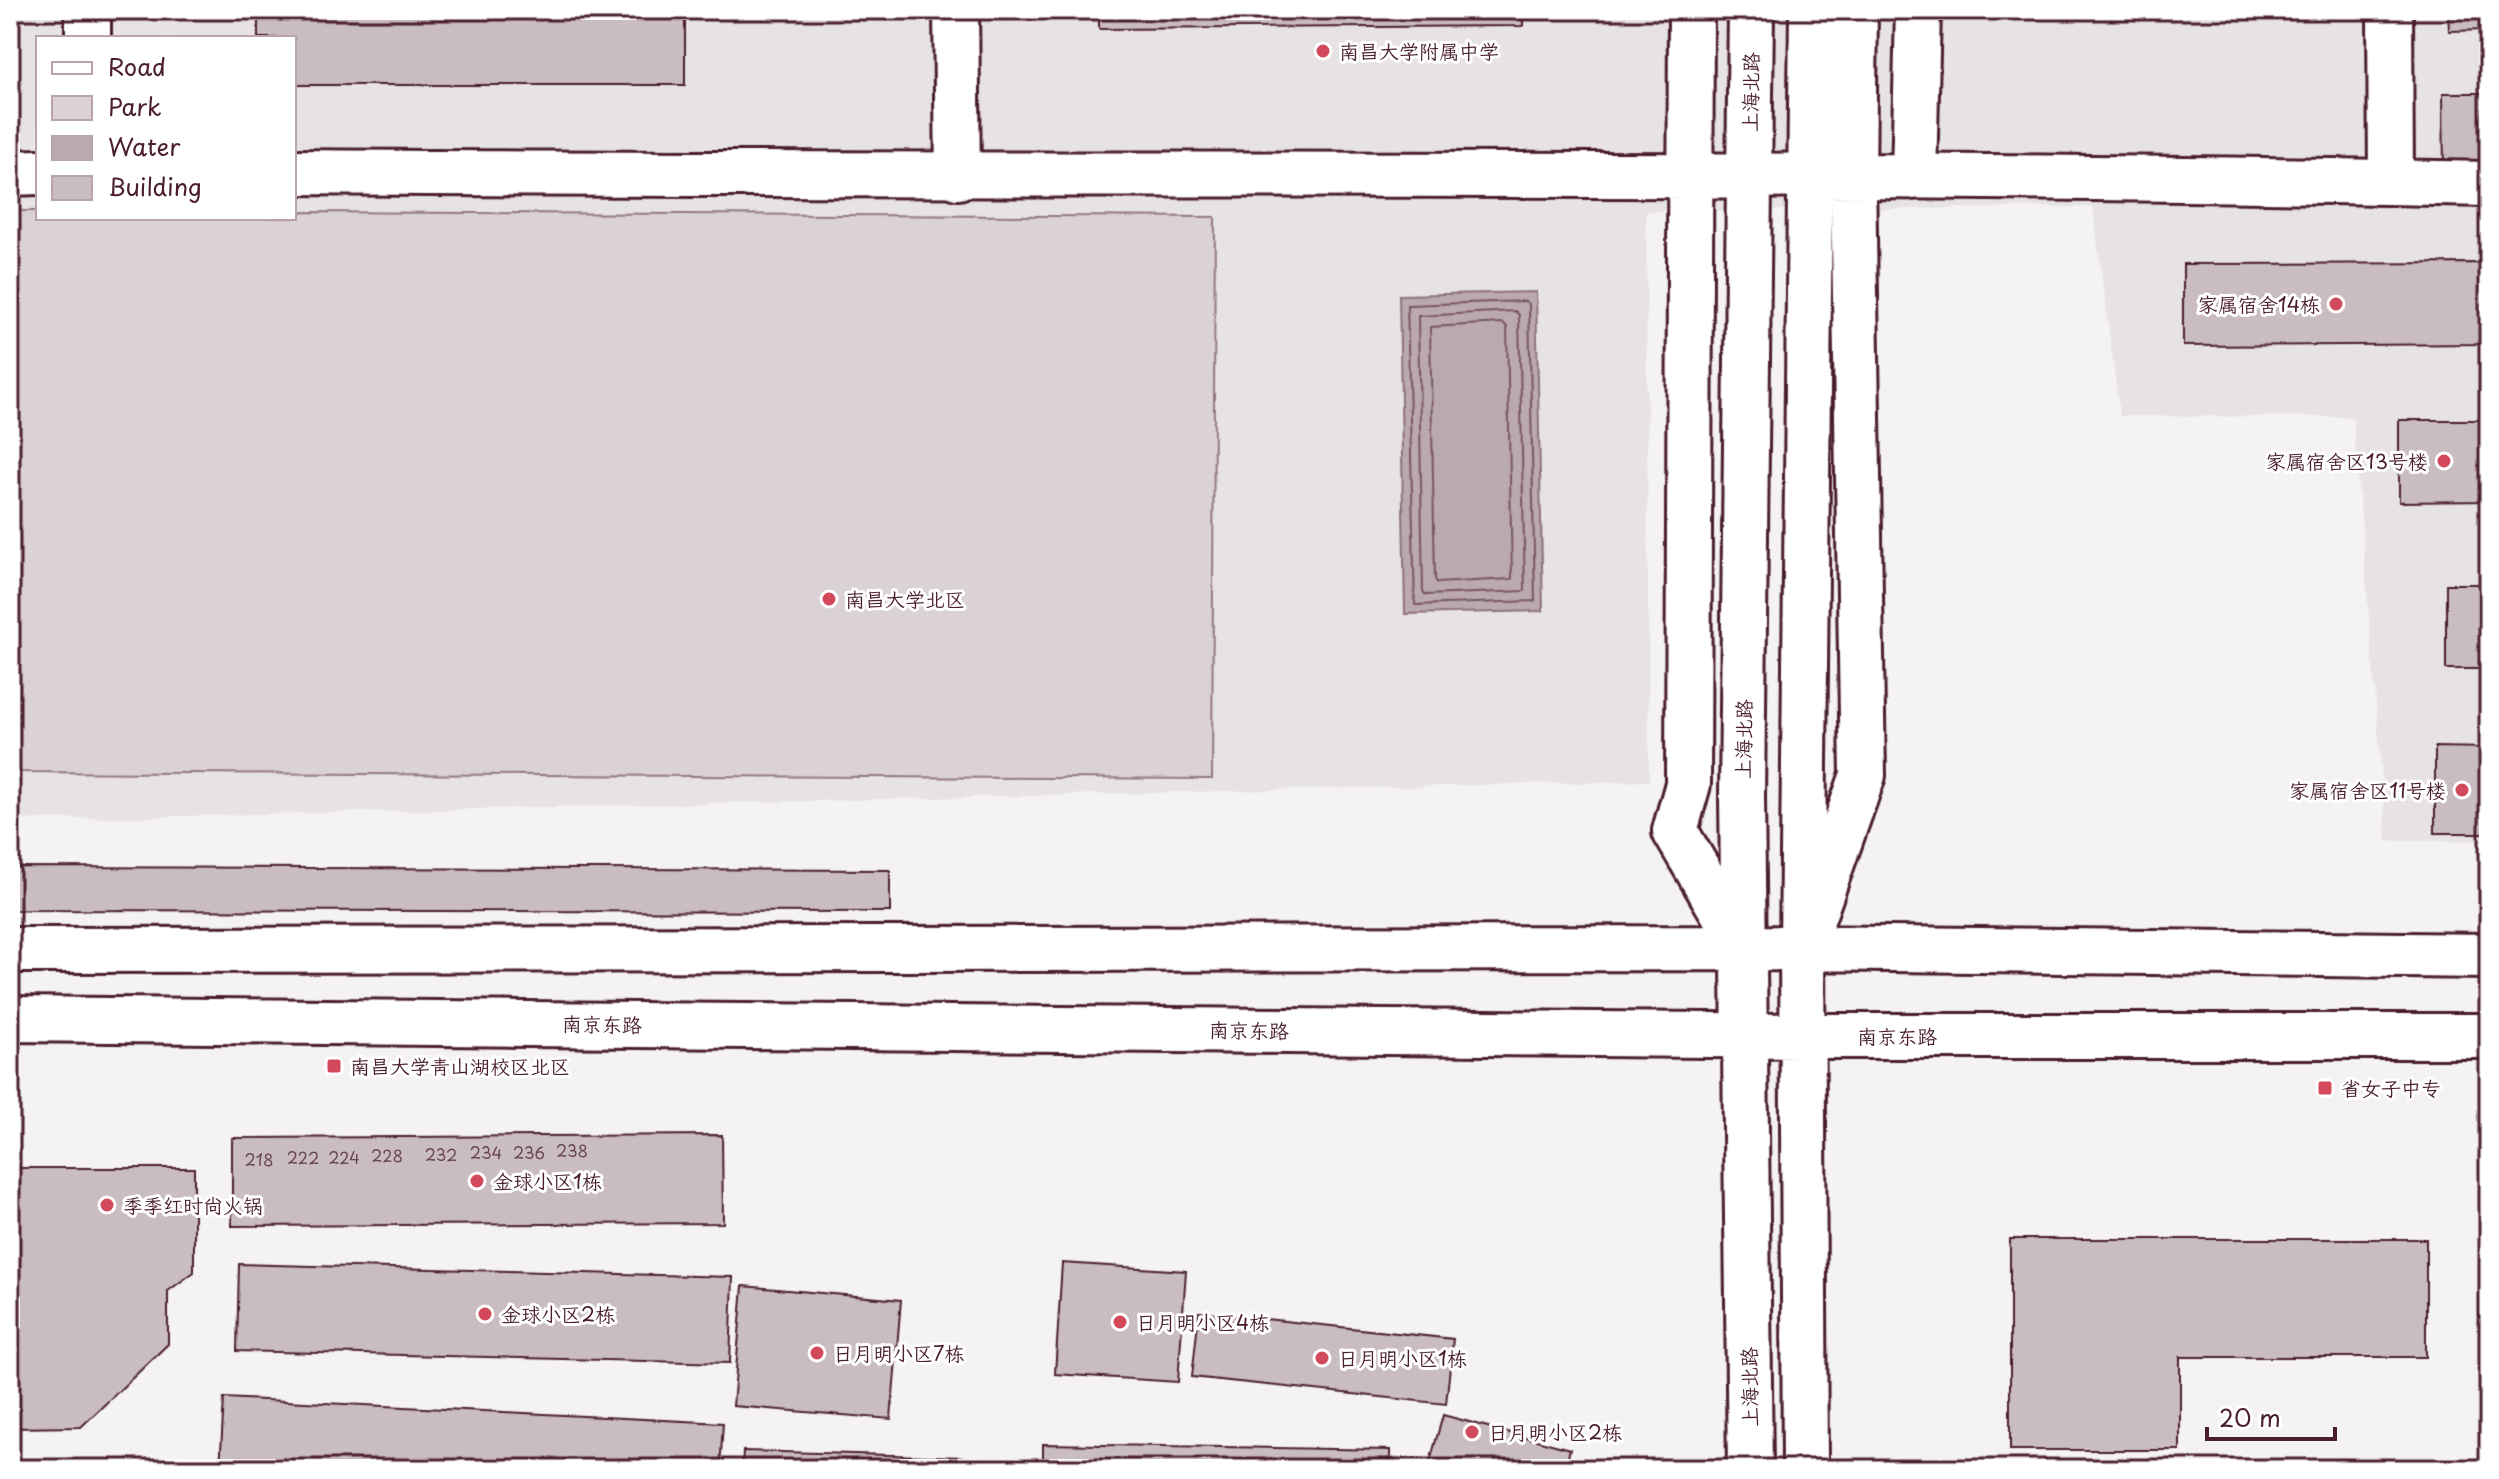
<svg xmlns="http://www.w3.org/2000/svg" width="2499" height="1479" viewBox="0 0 2499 1479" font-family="'Playpen Sans','LXGW WenKai TC',sans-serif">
<rect width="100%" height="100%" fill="#f4f2f2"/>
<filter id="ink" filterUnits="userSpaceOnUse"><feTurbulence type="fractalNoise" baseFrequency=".0125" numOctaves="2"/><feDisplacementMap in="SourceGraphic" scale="16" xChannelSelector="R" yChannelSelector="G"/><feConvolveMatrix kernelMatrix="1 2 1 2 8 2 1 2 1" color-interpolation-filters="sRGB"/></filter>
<g filter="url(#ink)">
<!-- built -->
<path fill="#e7e2e3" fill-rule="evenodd" d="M10 10H2489V841H2387L2353 417 2120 416 2093 207 1646 211 1649 781 10 820ZM38 38H294V218H38Z"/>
<!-- green -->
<path fill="#dbd2d5" stroke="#927880" stroke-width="2" d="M10 211H38V218H294V212L1215 217 1212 779 10 772Z"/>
<!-- water -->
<path fill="#baa9ae" stroke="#8d727a" stroke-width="2" d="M1536 292 1543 611 1405 614 1399 295Z"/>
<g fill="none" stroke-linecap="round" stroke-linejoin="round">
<!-- shore -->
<path stroke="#77565f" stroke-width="2" d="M1525 301 1529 304 1535 601 1415 605 1407 305Z
M1515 311 1519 315 1525 591 1426 595 1423 592 1418 316Z
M1503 323 1507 327 1512 579 1437 583 1435 579 1430 327Z"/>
</g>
<!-- building -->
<path fill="#cabdc1" stroke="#4a1f2b" stroke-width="2" d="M258 10H685V85H294V38H258Z
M1099 10H1523V26L1099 29Z
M2448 10H2489V30L2449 31Z
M2443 93H2489V174H2444Z
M2489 263V344L2183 346V264Z
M2399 420H2489V501L2399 502Z
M2446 584H2489V669H2446Z
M2435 747 2489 748V833H2435Z
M10 867 890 870V912L10 910Z
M722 1135 723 1223 232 1226V1138Z
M10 1168H194V1272L168 1291V1344L81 1427 10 1428Z
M2010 1239H2426V1357H2180V1450H2010Z
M1062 1263 1186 1271 1178 1382 1055 1374Z
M239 1264 733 1277 730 1363 237 1351Z
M743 1286 901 1300 891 1419 733 1406Z
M1199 1312 1453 1339 1446 1404 1192 1377Z
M224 1398 723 1423 720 1469H220Z
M1443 1415 1570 1449 1565 1469H1428Z
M1043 1444 1390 1450V1469H1043Z
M743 1451 963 1457V1469H742Z"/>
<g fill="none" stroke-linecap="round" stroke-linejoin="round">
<defs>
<path id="minor" d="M88 10V38
M956 10 958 177
M1691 10 1688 784 1675 831 1744 948
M2390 10 2391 182
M294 172C1026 178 1757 169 2489 184
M10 173 38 172
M1914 177 1918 10
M1804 942 1863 775 1853 176 1855 10"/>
<path id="major" d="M10 950 1802 948 2489 956
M10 1019 1804 1036H2489
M1750 1469 1742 797 1751 10
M1805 1469 1802 948 1812 10"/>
</defs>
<!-- minor casing -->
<use href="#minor" stroke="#4a1f2b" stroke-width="50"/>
<!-- major casing -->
<use href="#major" stroke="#4a1f2b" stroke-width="50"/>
<!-- minor -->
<use href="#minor" stroke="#fff" stroke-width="44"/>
<!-- major -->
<use href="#major" stroke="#fff" stroke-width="44"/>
</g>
</g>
<!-- markers -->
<g fill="#d1495b" stroke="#fff" stroke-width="3">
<circle cx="1323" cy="51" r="8"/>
<circle cx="2336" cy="304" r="8"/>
<circle cx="2444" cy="461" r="8"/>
<circle cx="829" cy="599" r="8"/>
<circle cx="2462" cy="790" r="8"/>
<rect x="326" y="1058" width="16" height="16" rx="4"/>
<rect x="2317" y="1080" width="16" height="16" rx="4"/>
<circle cx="477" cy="1181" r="8"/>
<circle cx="107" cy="1205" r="8"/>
<circle cx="485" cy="1314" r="8"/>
<circle cx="1120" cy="1322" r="8"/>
<circle cx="817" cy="1353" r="8"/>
<circle cx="1322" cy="1358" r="8"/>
<circle cx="1472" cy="1432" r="8"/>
</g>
<g text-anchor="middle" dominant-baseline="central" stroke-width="6" stroke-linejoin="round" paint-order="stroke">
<!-- number labels -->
<g font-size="16" fill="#6a4650">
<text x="572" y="1150">238</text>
<text x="486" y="1152">234</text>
<text x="529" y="1152">236</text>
<text x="441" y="1154">232</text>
<text x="387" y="1155">228</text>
<text x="303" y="1157">222</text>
<text x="344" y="1157">224</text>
<text x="259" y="1159">218</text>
</g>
<!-- poi labels -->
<g font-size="20" fill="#4a1f2b" stroke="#fff" text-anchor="start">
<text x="1339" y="51">南昌大学附属中学</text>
<text x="2320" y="304" text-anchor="end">家属宿舍14栋</text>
<text x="2428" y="461" text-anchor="end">家属宿舍区13号楼</text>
<text x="845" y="599">南昌大学北区</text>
<text x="2446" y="790" text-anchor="end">家属宿舍区11号楼</text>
<text x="350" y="1066">南昌大学青山湖校区北区</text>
<text x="2341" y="1088">省女子中专</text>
<text x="493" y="1181">金球小区1栋</text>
<text x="123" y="1205">季季红时尚火锅</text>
<text x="501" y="1314">金球小区2栋</text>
<text x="1136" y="1322">日月明小区4栋</text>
<text x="833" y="1353">日月明小区7栋</text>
<text x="1338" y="1358">日月明小区1栋</text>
<text x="1488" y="1432">日月明小区2栋</text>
</g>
<!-- street labels -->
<g font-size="20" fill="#4a1f2b" stroke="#fff">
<text transform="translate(1750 92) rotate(-89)">上海北路</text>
<text transform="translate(1743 739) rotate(-89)">上海北路</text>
<text transform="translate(602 1024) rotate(1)">南京东路</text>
<text transform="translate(1249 1030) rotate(1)">南京东路</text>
<text x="1897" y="1036">南京东路</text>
<text transform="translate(1749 1387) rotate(-91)">上海北路</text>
</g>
</g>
<!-- margin -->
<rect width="2499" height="1479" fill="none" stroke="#fff" stroke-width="40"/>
<rect x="20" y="20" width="2459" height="1439" fill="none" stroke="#4a1f2b" stroke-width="3" filter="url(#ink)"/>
<!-- legend -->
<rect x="36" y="36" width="260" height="184" fill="#ffffff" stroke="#b7a5aa" stroke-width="2"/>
<rect x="52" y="62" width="40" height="12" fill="#ffffff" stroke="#b7a5aa" stroke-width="2"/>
<text x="108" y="76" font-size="24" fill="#4a1f2b">Road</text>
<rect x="52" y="96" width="40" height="24" fill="#dbd2d5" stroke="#b7a5aa" stroke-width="2"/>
<text x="108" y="116" font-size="24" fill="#4a1f2b">Park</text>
<rect x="52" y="136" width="40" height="24" fill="#baa9ae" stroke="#b7a5aa" stroke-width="2"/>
<text x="108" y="156" font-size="24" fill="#4a1f2b">Water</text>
<rect x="52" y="176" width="40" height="24" fill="#cabdc1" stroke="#b7a5aa" stroke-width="2"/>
<text x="108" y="196" font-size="24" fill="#4a1f2b">Building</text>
<!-- scale -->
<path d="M2207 1427v12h128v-12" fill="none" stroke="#4a1f2b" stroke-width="4"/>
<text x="2219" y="1427" font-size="24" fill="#4a1f2b" stroke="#ffffff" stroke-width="6" paint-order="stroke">20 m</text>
</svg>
